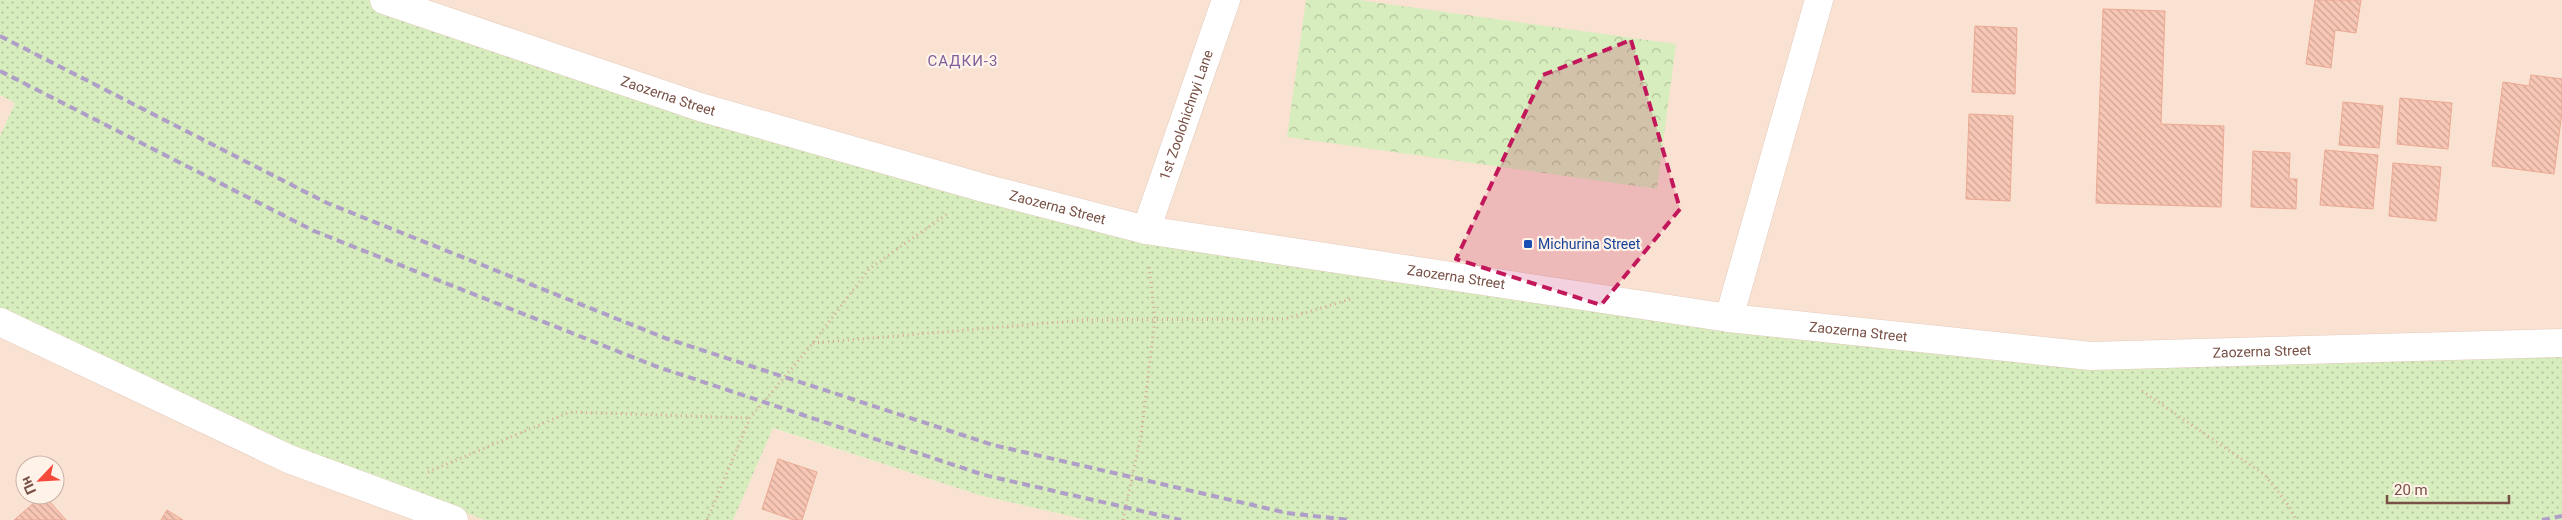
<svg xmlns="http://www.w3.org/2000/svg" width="2562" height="520" viewBox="0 0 2562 520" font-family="Roboto,sans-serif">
<defs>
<pattern id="grass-dots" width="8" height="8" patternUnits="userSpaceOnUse" patternTransform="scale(1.25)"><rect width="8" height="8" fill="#d7edbe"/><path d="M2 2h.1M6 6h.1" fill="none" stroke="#b3c29c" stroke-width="1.8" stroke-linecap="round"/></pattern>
<pattern id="park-crowns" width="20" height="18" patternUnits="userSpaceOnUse" patternTransform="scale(1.25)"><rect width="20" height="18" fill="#d7edbe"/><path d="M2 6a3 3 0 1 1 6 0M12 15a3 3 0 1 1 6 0" fill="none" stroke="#b3c29c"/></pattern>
<pattern id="building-back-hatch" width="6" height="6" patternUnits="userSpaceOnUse" patternTransform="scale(1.25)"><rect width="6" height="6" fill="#f7c6b5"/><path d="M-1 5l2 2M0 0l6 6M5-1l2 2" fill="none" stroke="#cda395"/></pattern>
</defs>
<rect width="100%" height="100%" fill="#feefe0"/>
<!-- residential -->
<path fill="#f9e2d1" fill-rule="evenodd" d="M384 0H2562V343L2091 356 1146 230Z
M0 95 15 103 0 136Z
M0 311 299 452 485 520H0ZM25 465H55V495H25Z
M772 428 979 495 1087 520H733Z"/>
<!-- grass -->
<path fill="url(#grass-dots)" d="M0 0H384L1146 230 2091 356 2562 343V520H1087L979 495 773 428 733 520H485L299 452 0 311V136L15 103 0 95Z"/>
<!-- park -->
<path fill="url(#park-crowns)" d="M1306 0H1359L1676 44 1657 189 1287 137Z"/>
<!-- building -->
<path fill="url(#building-back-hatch)" stroke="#eba994" d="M2315 0H2361L2356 33 2335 30 2331 68 2306 64Z
M2103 9 2165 11 2161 124 2224 126 2221 207 2096 203Z
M1975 26 2017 28 2015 94 1972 92Z
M2531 75 2562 79V112L2554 174 2492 166 2503 82 2529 86Z
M2400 98 2452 103 2448 149 2397 144Z
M2343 102 2383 106 2379 148 2339 145Z
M1969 114 2013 116 2010 201 1966 199Z
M2325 150 2378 155 2373 209 2320 205Z
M2253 151 2290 153 2289 179H2297L2296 209 2251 207Z
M2393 163 2441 167 2436 221 2389 216Z
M778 459 817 472 802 520H794L762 509Z
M44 495 66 520H14L43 495Z
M167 510 183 520H161Z"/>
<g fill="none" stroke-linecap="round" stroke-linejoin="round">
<defs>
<g id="minor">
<path id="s1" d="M1146 230 1226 0"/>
<path id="s2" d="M1729 318 2091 356 2562 343"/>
<path d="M0 322 289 459 454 520"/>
</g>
<g id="tertiary">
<path id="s3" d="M384 0 700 107 984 188 1146 230 1729 318 1819 0"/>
</g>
</defs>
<!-- minor casing -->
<use href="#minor" stroke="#e5cbbe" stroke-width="29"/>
<!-- tertiary casing -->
<use href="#tertiary" stroke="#e5cbbe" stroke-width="29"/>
<!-- path -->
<path stroke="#dba998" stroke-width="3" stroke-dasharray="1 4" stroke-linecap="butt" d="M813 343 1084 320 1285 319 1354 298
M2142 391 2265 475 2289 506 2296 520
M428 472 570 412 750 418
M707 520 750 418 813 343 869 269 947 214
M1123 520 1141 436 1155 319 1149 266"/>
<!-- minor -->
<use href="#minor" stroke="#fff" stroke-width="28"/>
<!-- tertiary -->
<use href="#tertiary" stroke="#fff" stroke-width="28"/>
<!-- rail -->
<path stroke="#af9ec8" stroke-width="4" stroke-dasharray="8 5" stroke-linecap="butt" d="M0 36 327 203 665 338 993 445 1287 513 1350 520
M0 71 314 231 655 366 984 475 1181 520
M2542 520 2562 516"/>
</g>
<!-- marked area -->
<path fill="#c2185b" fill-opacity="0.2" stroke="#c2185b" stroke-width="4" stroke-dasharray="10 6" stroke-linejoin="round" d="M1631 40 1680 209 1601 305 1456 259 1543 75Z"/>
<!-- markers -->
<rect fill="#1a4fb4" stroke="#fff3e9" stroke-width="2" x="1523" y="239" width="10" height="10" rx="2.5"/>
<g text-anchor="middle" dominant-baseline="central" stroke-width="4.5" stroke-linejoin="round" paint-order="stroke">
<!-- street labels -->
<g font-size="14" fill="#785045" stroke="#fff3e9">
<text stroke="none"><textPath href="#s3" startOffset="300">Zaozerna Street</textPath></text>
<text stroke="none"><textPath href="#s1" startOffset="122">1st Zoolohichnyi Lane</textPath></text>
<text stroke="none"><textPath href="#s3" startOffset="705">Zaozerna Street</textPath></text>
<text stroke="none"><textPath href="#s3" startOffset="1110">Zaozerna Street</textPath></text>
<text stroke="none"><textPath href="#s2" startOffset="130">Zaozerna Street</textPath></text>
<text stroke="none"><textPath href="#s2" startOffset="535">Zaozerna Street</textPath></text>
</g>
<!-- transit labels -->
<g font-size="14" fill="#164399" stroke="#fff3e9" text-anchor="start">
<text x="1538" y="244">Michurina Street</text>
</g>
<!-- neighbourhood labels -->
<g font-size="15" letter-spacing="1" fill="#80609c" stroke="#fff3e9">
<text x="963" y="61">САДКИ-3</text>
</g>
</g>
<!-- north arrow -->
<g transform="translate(40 480) rotate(245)"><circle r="24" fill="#fff3e9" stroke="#c9b2a7"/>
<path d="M0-4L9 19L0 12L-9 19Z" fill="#f54a39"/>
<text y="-8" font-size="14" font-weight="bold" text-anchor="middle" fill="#785045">Пн</text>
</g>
<!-- scale -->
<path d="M2387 495v8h122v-8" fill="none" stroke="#785045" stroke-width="2.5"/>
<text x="2394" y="495" font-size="15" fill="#785045" stroke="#fff3e9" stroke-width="4" paint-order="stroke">20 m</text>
</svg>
